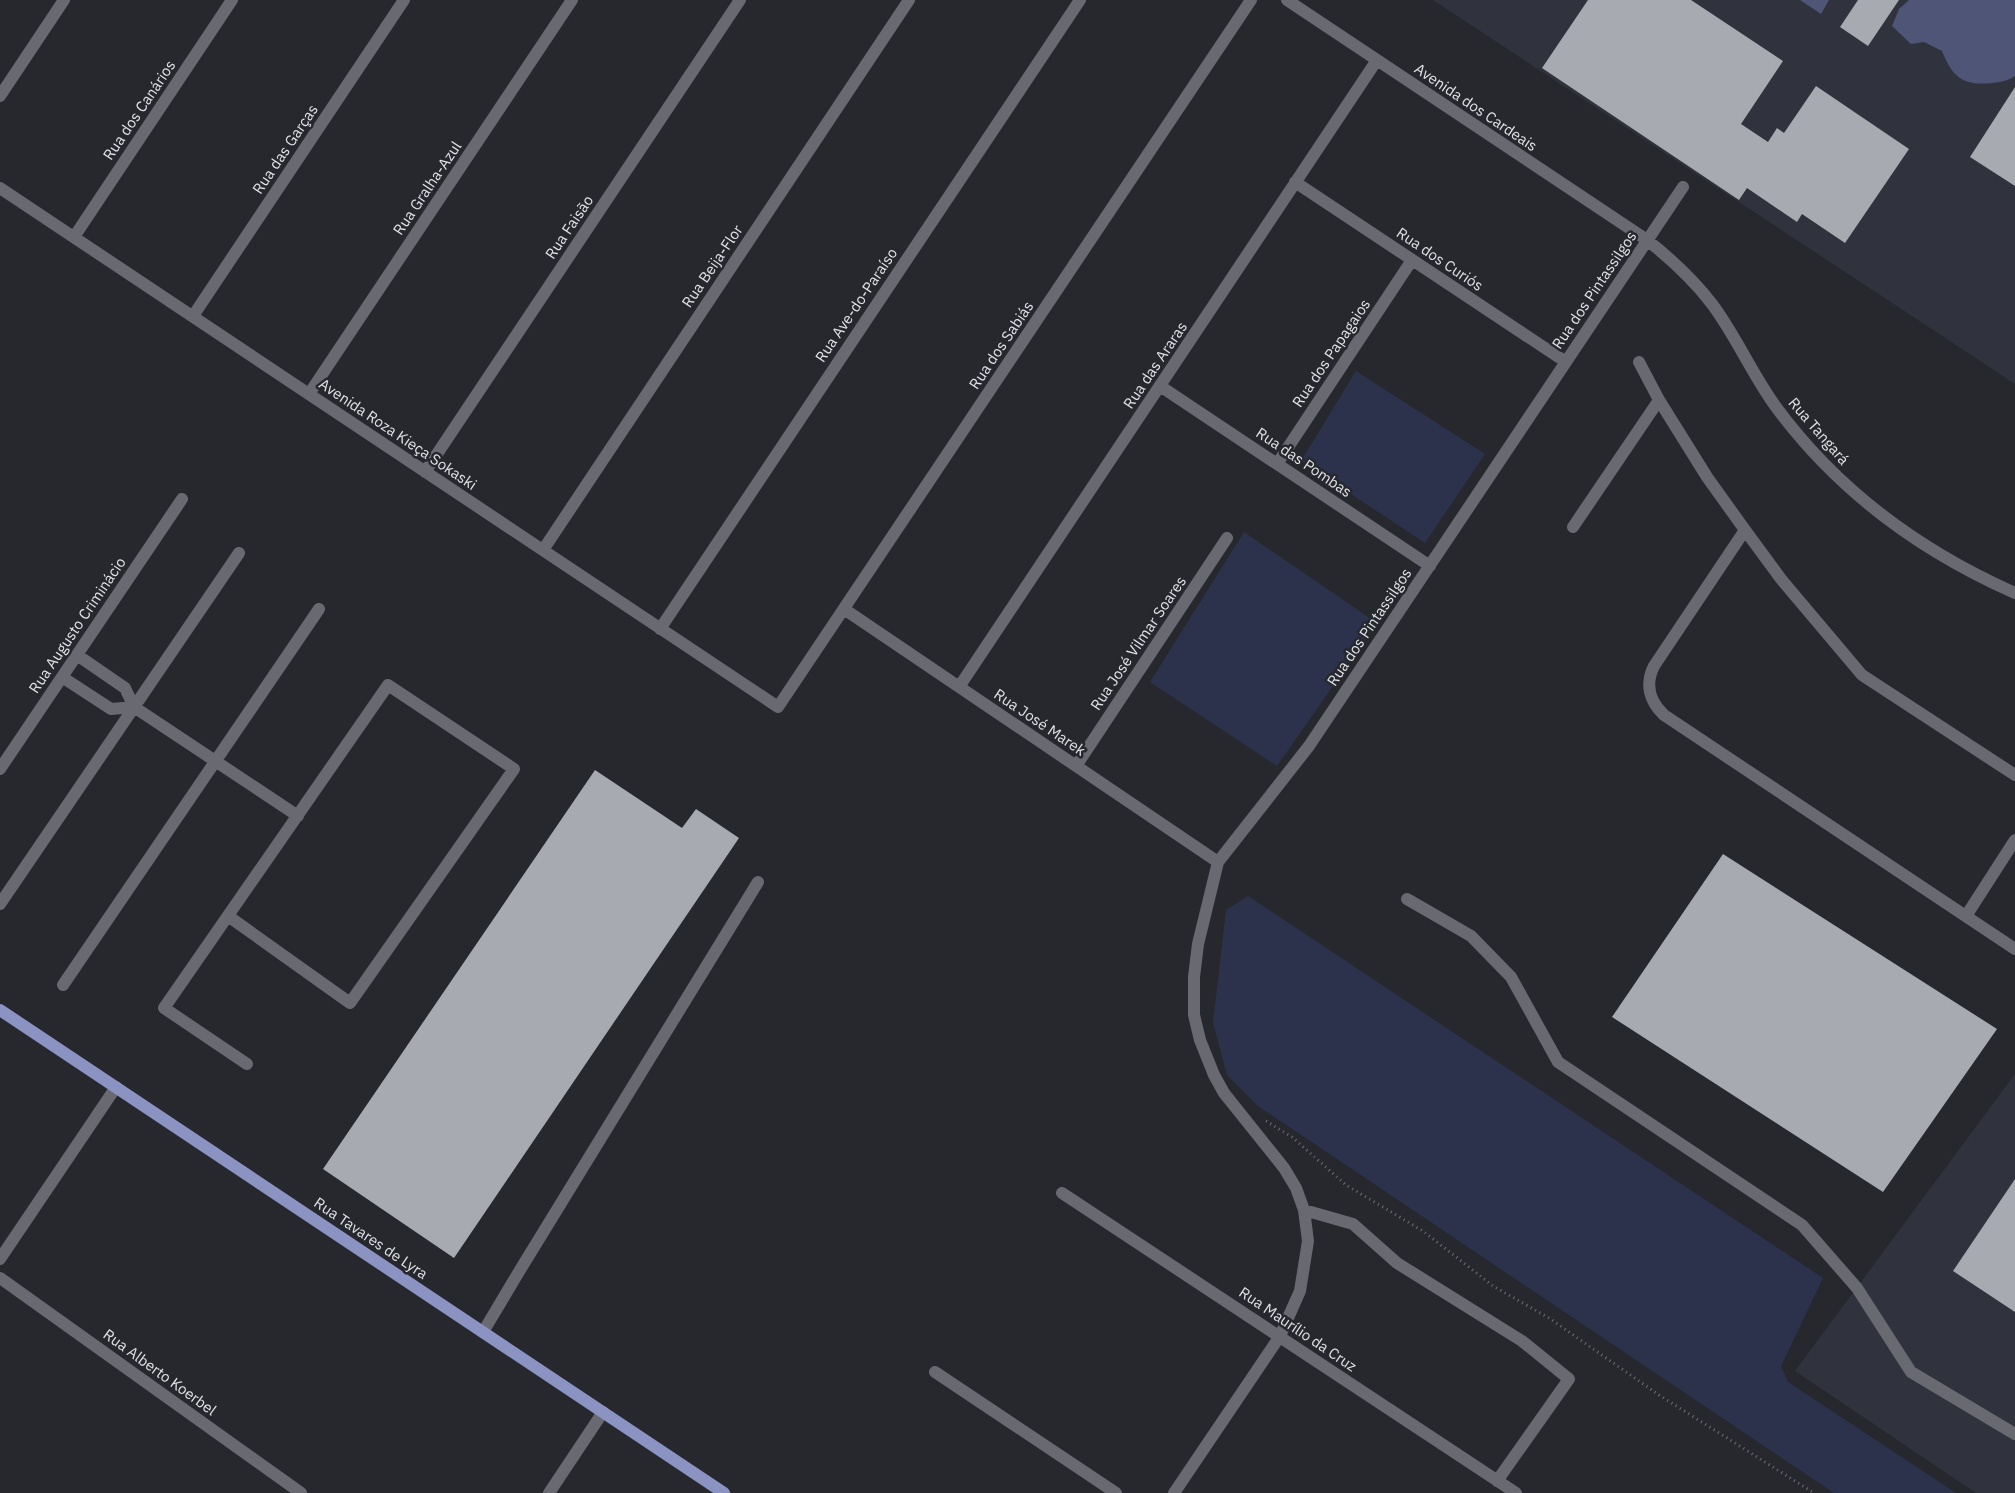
<svg xmlns="http://www.w3.org/2000/svg" width="2015" height="1493" viewBox="0 0 2015 1493" font-family="'IBM Plex Sans',sans-serif">
<rect width="100%" height="100%" fill="#26282e"/>
<!-- built -->
<path fill="#30333d" d="M1433 0H2015V384Z
M2015 1074V1493H1976L1795 1371Z"/>
<!-- green -->
<path fill="#2d324c" d="M1356 371 1485 454 1425 543 1301 461Z
M1244 532 1377 623 1277 766 1150 682Z
M1248 896 1823 1278 1781 1366 1788 1382 1956 1493H1834L1258 1106 1227 1075 1213 1023 1226 910Z"/>
<!-- forest -->
<path fill="#4e5576" d="M1800 0H1829L1821 14Z
M1909 0H2015V76C2008 81 2000 82 1993 83 1963 86 1953 78 1942 51L1924 42 1911 44 1892 26 1899 9Z"/>
<!-- building -->
<path fill="#a8aab1" d="M1588 0H1691L1783 61 1741 124 1768 142 1777 128 1784 133 1816 86 1909 149 1845 243 1802 214 1797 222 1747 188 1739 200 1542 68Z
M1858 0H1899L1868 46 1840 27Z
M2015 87V186L1970 157Z
M595 770 682 828 696 809 739 838 454 1258 323 1169Z
M1723 854 1997 1029 1883 1192 1612 1017Z
M2015 1179V1312L1953 1271Z"/>
<g fill="none" stroke-linecap="round" stroke-linejoin="round">
<!-- path -->
<path stroke="#6e7075" stroke-width="3" stroke-dasharray="1 4" stroke-linecap="butt" d="M1266 1121 1292 1137 1346 1185 1423 1231 1493 1286 1549 1318 1659 1395 1814 1493"/>
<!-- minor -->
<path stroke="#696a71" stroke-width="12" d="M1287 0 1647 240C1671 259 1693 279 1712 304 1736 336 1752 374 1776 407 1838 491 1920 551 2015 593
M0 96 64 0
M1295 182 1566 362
M0 188 778 707 1251 0
M74 237 232 0
M193 316 404 0
M1639 362 1659 400 1707 477 1745 530 1781 579 1862 675 2015 775
M1160 386 1430 566
M309 394 572 0
M1277 464 1412 260
M425 472 740 0
M1573 527 1659 400
M1745 530 1654 666C1645 684 1649 701 1664 715L2015 949
M543 550 909 0
M844 609 1218 862
M660 629 1080 0
M77 655 125 688 134 707 298 816
M62 677 111 709 134 707
M959 687 1377 60
M1076 766 1227 538
M0 769 182 499
M1407 899 1471 936 1511 977 1558 1062 1802 1225 1857 1288 1911 1372 2015 1434
M0 904 239 553
M228 916 350 1003 514 769 388 685 164 1008 247 1064
M1966 916 2015 840
M63 985 319 609
M1062 1193 1516 1493
M1304 1210 1353 1224 1397 1263 1522 1341 1569 1379 1497 1481
M0 1259 116 1087
M0 1278 301 1493
M483 1332 520 1270 758 882
M935 1372 1116 1493
M549 1493 603 1412
M1174 1493 1280 1336 1300 1291 1308 1241 1304 1210 1296 1188 1284 1168 1224 1093 1214 1075 1200 1040 1194 1015V977L1198 944 1218 862 1309 746 1683 187"/>
<!-- major -->
<path stroke="#8b93c3" stroke-width="12" d="M0 1010 724 1493"/>
</g>
<g text-anchor="middle" dominant-baseline="central" stroke-width="5" stroke-linejoin="round" paint-order="stroke">
<!-- street labels -->
<g font-size="15" fill="#e1e2e6" stroke="#26282e">
<text transform="translate(1476 107) rotate(34)">Avenida dos Cardeais</text>
<text transform="translate(139 110) rotate(-56)">Rua dos Canários</text>
<text transform="translate(285 149) rotate(-56)">Rua das Garças</text>
<text transform="translate(427 188) rotate(-56)">Rua Gralha-Azul</text>
<text transform="translate(569 227) rotate(-56)">Rua Faisão</text>
<text transform="translate(1440 259) rotate(34)">Rua dos Curiós</text>
<text transform="translate(712 266) rotate(-56)">Rua Beija-Flor</text>
<text transform="translate(1594 290) rotate(-56)">Rua dos Pintassilgos</text>
<text transform="translate(856 305) rotate(-56)">Rua Ave-do-Paraíso</text>
<text transform="translate(1001 345) rotate(-56)">Rua dos Sabiás</text>
<text transform="translate(1331 353) rotate(-56)">Rua dos Papagaios</text>
<text transform="translate(1155 365) rotate(-56)">Rua das Araras</text>
<text transform="translate(1819 431) rotate(49)">Rua Tangará</text>
<text transform="translate(398 434) rotate(34)">Avenida Roza Kieça Sokaski</text>
<text transform="translate(1304 462) rotate(34)">Rua das Pombas</text>
<text transform="translate(77 625) rotate(-56)">Rua Augusto Criminácio</text>
<text transform="translate(1369 627) rotate(-56)">Rua dos Pintassilgos</text>
<text transform="translate(1138 643) rotate(-56)">Rua José Vilmar Soares</text>
<text transform="translate(1040 722) rotate(34)">Rua José Marek</text>
<text transform="translate(371 1238) rotate(34)">Rua Tavares de Lyra</text>
<text transform="translate(1298 1329) rotate(34)">Rua Maurílio da Cruz</text>
<text transform="translate(160 1372) rotate(36)">Rua Alberto Koerbel</text>
</g>
</g>
</svg>
